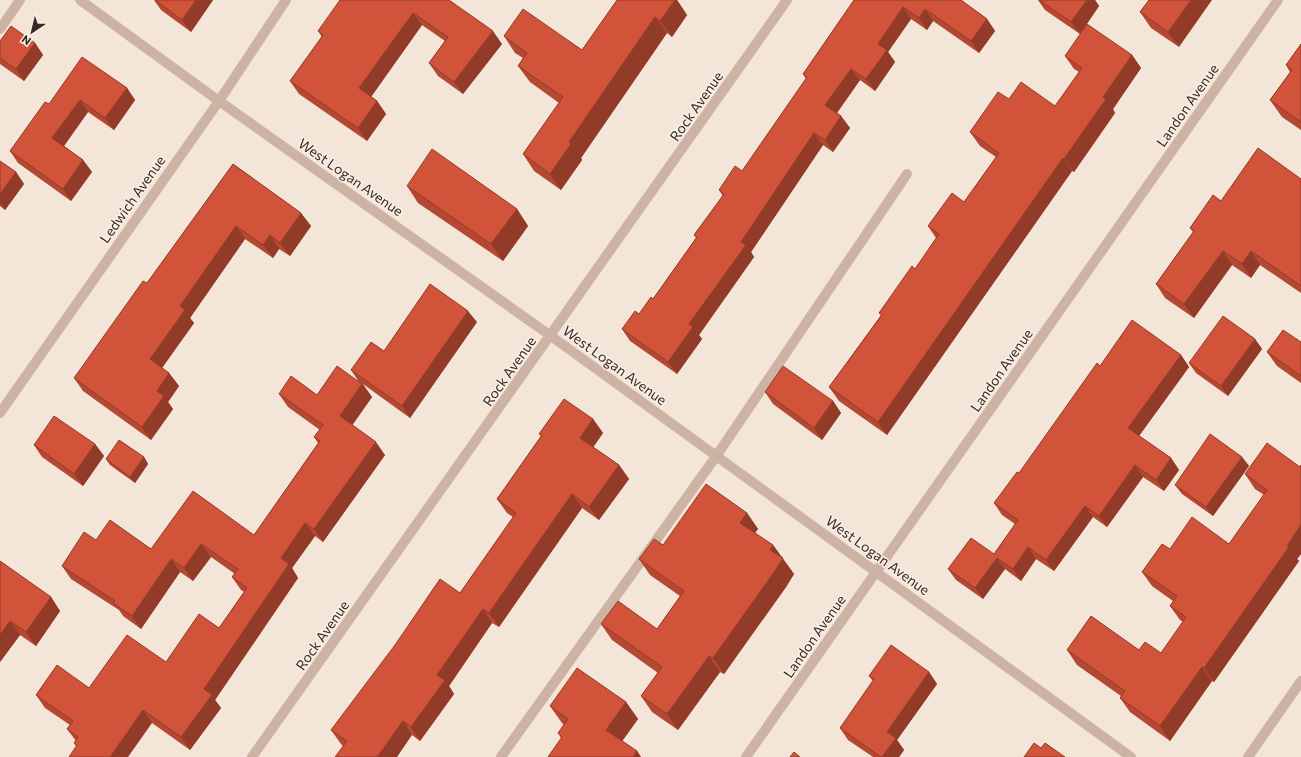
<svg xmlns="http://www.w3.org/2000/svg" width="1301" height="757" viewBox="0 0 1301 757" font-family="Commissioner,sans-serif">
<rect width="100%" height="100%" fill="#f4e5d9"/>
<g fill="none" stroke-linecap="round" stroke-linejoin="round">
<!-- minor -->
<path stroke="#cdb3a4" stroke-width="10" d="M80 0 219 101 551 336 1131 757
M0 29 20 0
M0 413 219 101 286 0
M252 757 787 0
M501 757 717 455 907 174
M746 757 1278 0
M1248 757 1301 681"/>
</g>
<!-- wall -->
<path fill="#b44832" d="M154 0H213L191 32 161 10Z
M449 0 502 44 463 94 438 76 429 63 445 41 422 25 371 97 377 101 386 114 367 141 299 94 290 81 322 37 318 31Z
M617 0H677L687 15 672 37 667 33 581 158 582 160 561 190 534 171 523 154 559 103 530 82 518 66 523 58 515 53 504 36 582 50Z
M854 0H961L987 19 995 31 979 53 933 21 927 30 911 19 888 52 895 62 875 91 860 80 837 113 841 116 850 128 833 152 823 145 751 252 754 257 699 335 702 339 677 374 630 341 622 329 639 314 653 299 696 238 694 235 723 196 719 190 742 171 806 79 803 74Z
M1038 0H1095L1099 6 1080 34 1045 10Z
M1149 0 1179 47 1151 28 1140 12Z
M0 41 35 43 43 55 24 81 0 64Z
M1301 44V130L1282 117 1270 100 1290 72 1286 65Z
M1132 55 1141 68 1113 109 1115 113 1074 172 1072 171 887 435 839 401 829 387 881 315 879 313 915 269 936 238 928 226 964 202 996 157 980 146 970 132 1009 99 1055 106 1079 72 1074 69 1065 56Z
M127 88 135 100 114 130 88 112 64 146 83 160 92 172 71 201 18 163 10 151 49 104Z
M0 161 16 172 24 184 5 210 0 206Z
M233 164 301 213 311 226 290 256 279 249 273 258 245 239 190 318 194 323 162 368 169 373 179 386 168 402 173 409 151 440 83 391 74 378 147 283Z
M1301 179V293L1260 265 1251 278 1232 265 1194 318 1165 298 1156 284 1193 232 1190 228 1221 201Z
M407 186 517 209 528 226 503 261 418 203Z
M477 322 410 418 363 384 372 397 352 425 385 455 323 542 315 536 292 568 298 578 215 700 221 708 190 750 152 723 76 746 74 743 76 741 67 729 70 725 45 708 36 695 89 688 166 662 219 628 244 592 241 590 232 577 235 574 211 557 193 581 180 572 141 629 123 616 119 610 71 579 62 566 96 540 151 549 254 535 318 443 314 437 320 430 288 407 279 394 317 395 359 382 351 370 384 351Z
M1255 339 1262 349 1228 396 1196 373 1189 363Z
M1301 342V383L1277 366 1267 352Z
M1181 355 1189 367 1139 436 1171 458 1179 470 1164 491 1143 477 1107 527 1093 517 1054 571 1036 559 1021 581 1005 569 983 599 956 580 948 569 994 554 1015 524 1002 515 994 503 1019 473 1100 366Z
M765 392 833 401 841 413 822 440 773 404Z
M593 419 603 433 593 447 619 465 629 479 599 520 582 508 499 627 492 623 449 686 454 694 420 741 412 735 343 746 341 744 331 730 460 593 513 517 507 513 497 499 541 436 539 434Z
M95 444 104 456 83 486 42 457 34 445Z
M144 457 148 464 135 483 110 465 106 459Z
M1242 457 1249 466 1213 516 1182 494 1175 485Z
M1301 465V554L1297 559 1299 561 1214 682 1212 681 1170 741 1130 712 1120 698 1121 696 1077 665 1067 650H1139L1161 653 1183 622 1180 620 1170 606 1173 601 1152 586 1142 572 1170 549 1229 544 1264 495 1255 489 1245 474 1300 467Z
M747 513 758 529 755 533 773 545 794 574 786 587 724 674 720 672 678 730 652 712 641 696 658 673 612 640 601 624 657 629 680 596 650 575 639 559 663 545Z
M0 561 51 597 60 611 36 646 20 635 0 662Z
M929 672 937 684 897 740 904 750 899 757H873L848 740 840 728 873 681 869 676Z
M626 702 638 719 622 741 637 751 641 757H548L561 738 558 733 564 725 562 723 550 706Z"/>
<!-- shaded-wall -->
<path fill="#923b29" d="M196 0H213L191 32 182 20Z
M675 0H677L687 15 672 37 660 21Z
M1087 0H1095L1099 6 1080 34 1071 22Z
M1191 0H1212L1179 47 1168 32Z
M903 7 911 19 888 52 895 62 875 91 866 79 878 44Z
M925 9 933 21 927 30 919 18Z
M413 13 422 25 368 101 359 88Z
M655 17 667 33 581 158 582 160 561 190 550 174 569 142Z
M987 19 995 31 979 53 971 41Z
M493 31 502 44 463 94 454 82Z
M35 43 43 55 24 81 16 69Z
M1132 55 1141 68 1113 109 1115 113 1074 172 1064 159 1103 97Z
M851 69 860 80 834 117 825 105Z
M127 88 135 100 114 130 105 118Z
M80 100 88 112 61 150 52 138Z
M377 101 386 114 367 141 358 128Z
M841 116 850 128 833 152 825 140Z
M814 133 823 145 751 252 754 257 699 335 702 339 677 374 668 362 689 324 741 242Z
M1063 158 1072 171 887 435 878 422Z
M83 160 92 172 71 201 63 189Z
M16 172 24 184 5 210 0 203V194Z
M517 209 528 226 503 261 491 244Z
M301 213 311 226 290 256 280 243Z
M236 226 245 239 190 318 194 323 159 372 150 359 180 306Z
M270 235 279 249 273 258 263 245Z
M1223 251 1232 265 1194 318 1184 304Z
M1251 251 1260 265 1251 278 1242 264Z
M468 311 477 322 410 418 402 406Z
M1255 339 1262 349 1228 396 1221 386Z
M1181 355 1189 367 1136 440 1128 428Z
M169 373 179 386 168 402 173 409 151 440 142 427 157 391Z
M362 384 372 397 349 430 340 416Z
M833 401 841 413 822 440 814 428Z
M593 419 603 433 590 452 580 438Z
M376 442 385 455 323 542 314 529Z
M95 444 104 456 83 486 74 474Z
M144 457 148 464 135 483 130 477Z
M1242 457 1249 466 1213 516 1206 507Z
M1171 458 1179 470 1164 491 1156 480Z
M619 465 629 479 599 520 589 507Z
M1135 465 1143 477 1107 527 1099 516Z
M572 494 582 508 499 627 489 613Z
M1085 506 1093 517 1054 571 1046 560Z
M747 513 758 529 751 538 740 523Z
M305 523 315 536 292 568 298 578 215 700 221 708 190 750 181 737 204 689 281 558Z
M1301 525V554L1297 559 1299 561 1214 682 1204 668Z
M201 544 211 557 193 581 184 568Z
M773 545 794 574 786 587 724 674 713 658 770 550Z
M1028 547 1036 559 1021 581 1013 569Z
M997 558 1005 569 983 599 975 588Z
M171 559 180 572 141 629 132 616Z
M51 597 60 611 36 646 26 632Z
M483 609 492 623 449 686 454 694 420 741 411 727 437 675Z
M10 621 20 635 0 662V635Z
M709 656 720 672 678 730 667 714Z
M1202 667 1212 681 1170 741 1160 726Z
M929 672 937 684 897 740 904 750 899 757H882L887 732Z
M626 702 638 719 618 747 606 730Z
M143 710 152 723 128 757H110Z
M403 721 412 735 397 757H377Z
M637 751 641 757H633Z"/>
<!-- building -->
<path fill="#d1543a" stroke="#923b29" d="M155 0H196L182 20Z
M340 0H449L493 31 454 82 429 63 448 37 413 13 359 88 377 101 358 128 290 81 323 35 318 31Z
M617 0H675L660 21 655 17 569 142 571 144 550 174 523 154 563 97 518 66 527 53 504 36 523 9 582 50Z
M854 0H961L987 19 971 41 925 9 919 18 903 7 878 44 887 50 866 79 851 69 825 105 841 116 825 140 814 133 741 242 746 245 689 324 693 327 668 362 622 329 635 311 639 314 651 297 653 299 697 237 694 235 724 194 719 190 735 166 742 171 807 77 803 74Z
M1039 0H1087L1071 22Z
M1149 0H1191L1168 32 1140 12Z
M1087 24 1132 55 1103 97 1106 99 1064 159 1063 158 878 422 829 387 882 315 879 313 912 266 915 269 939 234 928 226 952 193 964 202 999 153 970 132 998 92 1009 99 1021 82 1055 106 1082 68 1065 56Z
M11 26 35 43 16 69 0 58V41Z
M1301 44V122L1270 100 1292 70 1286 65Z
M82 57 127 88 105 118 80 100 52 138 83 160 63 189 10 151 45 102 49 104Z
M1258 148 1301 179V286L1251 251 1242 264 1223 251 1184 304 1156 284 1194 231 1190 228 1213 195 1221 201Z
M432 149 517 209 491 244 407 186Z
M0 161 16 172 0 194Z
M233 164 301 213 280 243 270 235 263 245 236 226 180 306 185 310 150 359 169 373 157 391 164 396 142 427 74 378 143 281 147 283Z
M430 284 468 311 402 406 351 370 371 342 384 351Z
M1223 316 1255 339 1221 386 1189 363Z
M1132 320 1181 355 1128 428 1171 458 1156 480 1135 465 1099 516 1085 506 1046 560 1028 547 1013 569 997 558 975 588 948 569 971 538 994 554 1018 520 994 503 1017 472 1019 473 1097 363 1100 366Z
M1283 330 1301 342V376L1267 352Z
M337 366 362 384 340 416 376 442 314 529 305 523 281 558 289 564 204 689 212 695 181 737 143 710 110 757H69L77 745 74 743 78 737 67 729 73 721 36 695 57 665 89 688 127 635 166 662 199 614 219 628 247 588 232 577 238 569 201 544 184 568 171 559 132 616 113 603 115 601 62 566 84 532 96 540 110 520 151 549 193 491 254 535 320 441 314 437 323 425 279 394 291 376 317 395Z
M783 366 833 401 814 428 765 392Z
M564 399 593 419 580 438 619 465 589 507 572 494 489 613 483 609 437 675 445 680 411 727 403 721 377 757H335L347 741 331 730 395 645 440 579 460 593 516 513 497 499 542 435 539 434Z
M54 416 95 444 74 474 34 445Z
M1210 434 1242 457 1206 507 1175 485Z
M119 440 144 457 130 477 106 459Z
M1267 443 1300 467 1301 465V525L1287 546 1289 547 1204 668 1202 667 1160 726 1120 698 1125 691 1067 650 1091 616 1139 650 1145 642 1161 653 1186 617 1170 606 1177 596 1142 572 1162 544 1170 549 1192 517 1229 544 1267 490 1245 474Z
M706 484 747 513 740 523 773 545 770 550 783 558 775 571 713 658 709 656 667 714 641 696 662 667 601 624 618 601 657 629 684 591 639 559 654 539 663 545Z
M0 561 51 597 26 632 10 621 0 635Z
M891 645 929 672 887 732 896 738 882 757H881L840 728 874 679 869 676Z
M577 668 626 702 606 730 637 751 633 757H548L562 737 558 733 568 719 550 706Z
M1034 743 1041 748 1045 743 1065 757H1024Z
M794 752 800 757H790Z"/>
<g text-anchor="middle" dominant-baseline="central" stroke-width="3" stroke-linejoin="round" paint-order="stroke">
<!-- street labels -->
<g font-size="14" fill="#372a26" stroke="#fbefe5">
<text transform="translate(1187 105) rotate(-55)">Landon Avenue</text>
<text transform="translate(696 106) rotate(-55)">Rock Avenue</text>
<text transform="translate(351 177) rotate(35)">West Logan Avenue</text>
<text transform="translate(132 199) rotate(-55)">Ledwich Avenue</text>
<text transform="translate(615 365) rotate(36)">West Logan Avenue</text>
<text transform="translate(1001 370) rotate(-55)">Landon Avenue</text>
<text transform="translate(509 371) rotate(-55)">Rock Avenue</text>
<text transform="translate(878 555) rotate(36)">West Logan Avenue</text>
<text transform="translate(322 635) rotate(-55)">Rock Avenue</text>
<text transform="translate(814 636) rotate(-55)">Landon Avenue</text>
</g>
</g>
<!-- north arrow -->
<g transform="translate(32 32) rotate(215)" stroke="#fbefe5" stroke-width="3" paint-order="stroke">
<path d="M0-3L7 15L0 10L-7 15Z" fill="#372a26"/>
<text y="-6" font-size="11" font-weight="bold" text-anchor="middle" fill="#372a26">N</text>
</g>
</svg>
